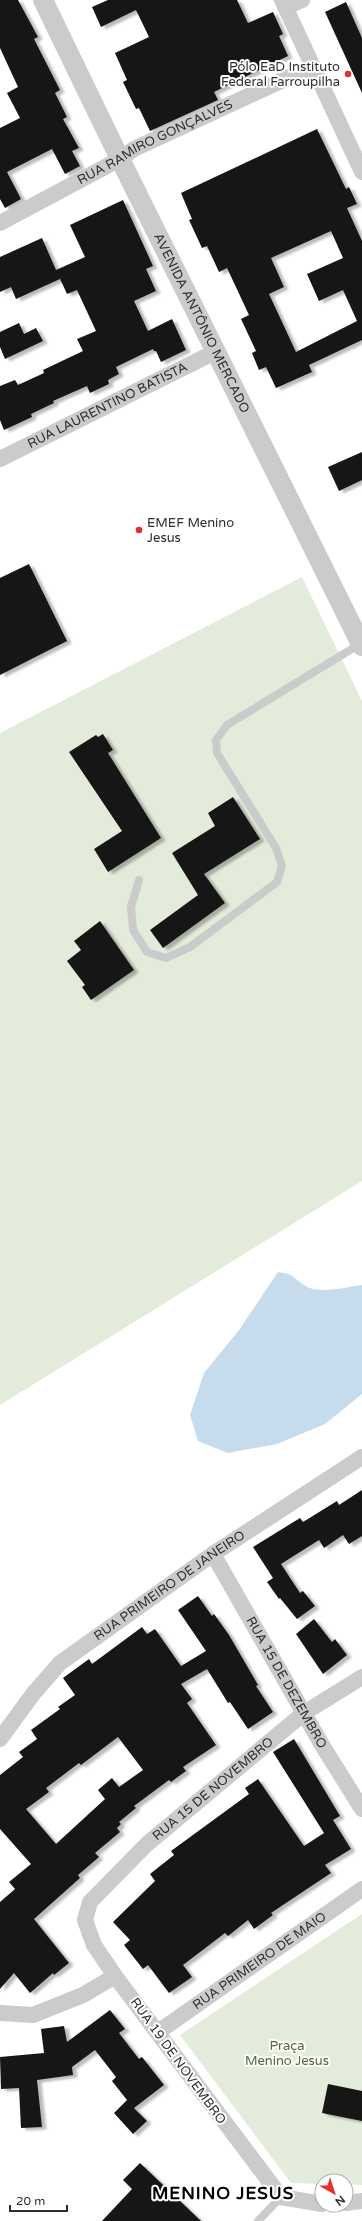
<svg xmlns="http://www.w3.org/2000/svg" width="362" height="2221" viewBox="0 0 362 2221" font-family="'Varela Round',sans-serif">
<defs>
<filter id="shadow"><feDropShadow dx="4.5" dy="2.5" stdDeviation="1" flood-color="#0004"/></filter>
</defs>
<rect width="100%" height="100%" fill="#fff"/>
<!-- green -->
<path fill="#e3ecdb" d="M302 577 362 701V1181L0 1405V733Z
M362 1914V2185L346 2184V2181H322V2184L291 2183 180 2035Z"/>
<!-- water -->
<path fill="#c6dcec" d="M278 1272C294 1274 292 1277 304 1285 317 1295 347 1287 362 1285V1394L325 1424 277 1444 228 1453 198 1441 190 1415 204 1373 239 1330Z"/>
<!-- building -->
<path fill="#151515" fill-rule="evenodd" filter="url(#shadow)" d="M0 0H18L38 37 34 39 60 90 55 93 67 117 63 119 79 148 72 151 80 166 65 174 52 149 7 172 21 199 5 208 0 199V128L20 118 7 93 18 87 0 48Z
M108 0H237L248 23 273 12 283 34 279 36 288 56 214 92 218 100 150 131 139 108 136 109 123 82 127 80 115 53 149 37 136 10 101 27 92 7Z
M346 2 362 38V93L325 12Z
M317 129 346 189 349 187 357 204 347 208 362 241V340L309 365 312 372 276 388 266 367 259 370 252 353 256 351 241 319 249 315 227 268 219 272 207 246 202 248 189 220 192 219 181 193ZM331 231 343 258 307 274 319 301 343 290 357 321 296 352 269 294 284 287 271 258Z
M123 200 153 266 146 269 156 291 134 301 148 331 172 319 186 350 161 362 156 351H154L153 349 116 367 119 374 108 380 109 384 90 393 87 386 53 401 54 403 31 414 32 417 4 430 0 420V386L15 380 18 385 44 373 43 370 83 351 77 339 96 331 77 290 67 294 56 270 85 257 70 225Z
M42 238 60 279 16 299 11 287 0 292V257Z
M19 323 24 334 36 328 43 341 5 359 0 347V332Z
M362 452V480L339 491 328 467Z
M29 564 67 641 0 675V578Z
M103 734 113 750 108 753 161 838 108 872 94 849 122 831 69 752 96 735 98 737Z
M233 797 260 839 204 874 225 903 163 948 150 930 198 895 172 853 215 826 208 813Z
M100 921 134 970 91 1000 82 987 85 985 67 961 81 950 74 941Z
M362 1490V1536L349 1544 343 1535 324 1548 319 1540 281 1564 300 1593 303 1591 315 1606 297 1619 280 1598 279 1599 267 1582 273 1578 253 1547 300 1518 303 1522 337 1501 339 1505Z
M198 1596 212 1616 214 1614 229 1635 258 1685 256 1686 273 1712 248 1729 230 1702 228 1703 207 1669 181 1684 192 1699 187 1703 216 1745 183 1767 186 1771 171 1782 169 1780 134 1806 136 1808 119 1822 121 1824 117 1828 120 1832 95 1853 99 1857 78 1875 80 1878 34 1919 69 1963 54 1975 53 1973 30 1993 14 1973 0 1989V1902L15 1889 9 1882 31 1864 0 1829V1775L23 1757 19 1752 37 1739 31 1730 60 1709 58 1707 75 1695 63 1678 89 1659 92 1664 142 1627 147 1634 155 1629 181 1666 206 1651 178 1610ZM118 1737 143 1770 119 1787 112 1778 98 1790 105 1799 56 1844 26 1809 49 1792 46 1788 79 1763 81 1765Z
M314 1619 332 1642 335 1639 347 1655 323 1674 296 1634Z
M294 1739 340 1816 333 1820 351 1849 325 1865 331 1873 271 1913 273 1915 254 1929 248 1920 228 1936 225 1933 183 1965 192 1977 169 1993 148 1965 143 1969 124 1945 130 1940 113 1922 155 1881 150 1874 174 1855 171 1851 249 1794 245 1788 258 1779 304 1846 324 1833 273 1752Z
M110 2010 125 2029 119 2033 139 2059 142 2057 164 2085 134 2108 147 2121 133 2134 114 2113 127 2100 112 2081 116 2077 95 2050 72 2067 73 2075 37 2080 42 2127 21 2128 19 2088 1 2089 0 2057 44 2053 41 2029 64 2026 67 2042Z
M328 2084 362 2091V2121L322 2113Z
M140 2163 201 2221H102L132 2189 123 2180Z"/>
<g fill="none" stroke-linecap="round" stroke-linejoin="round">
<!-- service -->
<path stroke="#cbcbcb" stroke-width="8" d="M139 880 131 907 133 930 147 952 166 958 190 947 277 882 282 866 276 848 217 753 216 740 227 725 360 644
M258 2221 281 2197"/>
<!-- minor -->
<g stroke="#cbcbcb" stroke-width="16">
<path d="M282 0 362 172"/>
<path d="M285 7 302 0"/>
<path id="s1" d="M0 223 120 159 134 149 313 66"/>
<path id="s2" d="M0 459 215 352"/>
<path id="s3" d="M213 1554 322 1745 362 1809"/>
<path id="s4" d="M0 1739 33 1694 60 1663 213 1554 362 1457"/>
<path d="M0 2013 33 2015 83 1995 115 1976"/>
<path id="s5" d="M158 2032 362 1889"/>
<path d="M346 2203 362 2201"/>
<path id="s6" d="M322 2204 281 2197 115 1976 94 1945 85 1920 90 1902 147 1844 304 1713 362 1677"/>
</g>
<!-- tertiary -->
<path stroke="#cbcbcb" stroke-width="20" id="s7" d="M43 0 120 159 362 646"/>
</g>
<!-- markers -->
<g fill="#ea2b30" stroke="#fff" stroke-width="1.5">
<circle cx="348" cy="74" r="4"/>
<circle cx="139" cy="530" r="4"/>
</g>
<g text-anchor="middle" dominant-baseline="central" stroke-width="4" stroke-linejoin="round" paint-order="stroke">
<!-- poi labels -->
<g font-size="13" fill="#2e2e2e" stroke="#fff" text-anchor="end">
<text x="340" y="67">Pólo EaD Instituto<tspan x="340" dy="15">Federal Farroupilha</tspan></text>
<text x="147" y="523" text-anchor="start">EMEF Menino<tspan x="147" dy="15">Jesus</tspan></text>
</g>
<!-- street labels -->
<g font-size="13" fill="#2e2e2e" stroke="#fff">
<text stroke="none"><textPath href="#s1" startOffset="175">RUA RAMIRO GONÇALVES</textPath></text>
<text stroke="none"><textPath href="#s7" startOffset="360">AVENIDA ANTÔNIO MERCADO</textPath></text>
<text stroke="none"><textPath href="#s2" startOffset="120">RUA LAURENTINO BATISTA</textPath></text>
<text stroke="none"><textPath href="#s4" startOffset="231">RUA PRIMEIRO DE JANEIRO</textPath></text>
<text stroke="none"><textPath href="#s3" startOffset="148">RUA 15 DE DEZEMBRO</textPath></text>
<text stroke="none"><textPath href="#s6" startOffset="568">RUA 15 DE NOVEMBRO</textPath></text>
<text stroke="none"><textPath href="#s5" startOffset="124">RUA PRIMEIRO DE MAIO</textPath></text>
<text transform="translate(178 2061) rotate(54)">RUA 19 DE NOVEMBRO</text>
</g>
<!-- park labels -->
<g font-size="13" fill="#4e6b3a" stroke="#fff">
<text x="287" y="2046">Praça<tspan x="287" dy="15">Menino Jesus</tspan></text>
</g>
<!-- district labels -->
<g font-size="17" font-weight="bold" letter-spacing="1" fill="#000" stroke="#fff">
<text x="223" y="2193">MENINO JESUS</text>
</g>
</g>
<!-- north arrow -->
<g transform="translate(334 2193) rotate(141)"><circle r="19" fill="#ffffff" stroke="#ababab"/>
<path d="M0-3L7 15L0 10L-7 15Z" fill="#ea2b30"/>
<text y="-6" font-size="11" font-weight="bold" text-anchor="middle" fill="#2e2e2e">N</text>
</g>
<!-- scale -->
<path d="M10 2205v6h57v-6" fill="none" stroke="#2e2e2e" stroke-width="2"/>
<text x="16" y="2205" font-size="12" fill="#2e2e2e" stroke="#ffffff" stroke-width="3" paint-order="stroke">20 m</text>
</svg>
